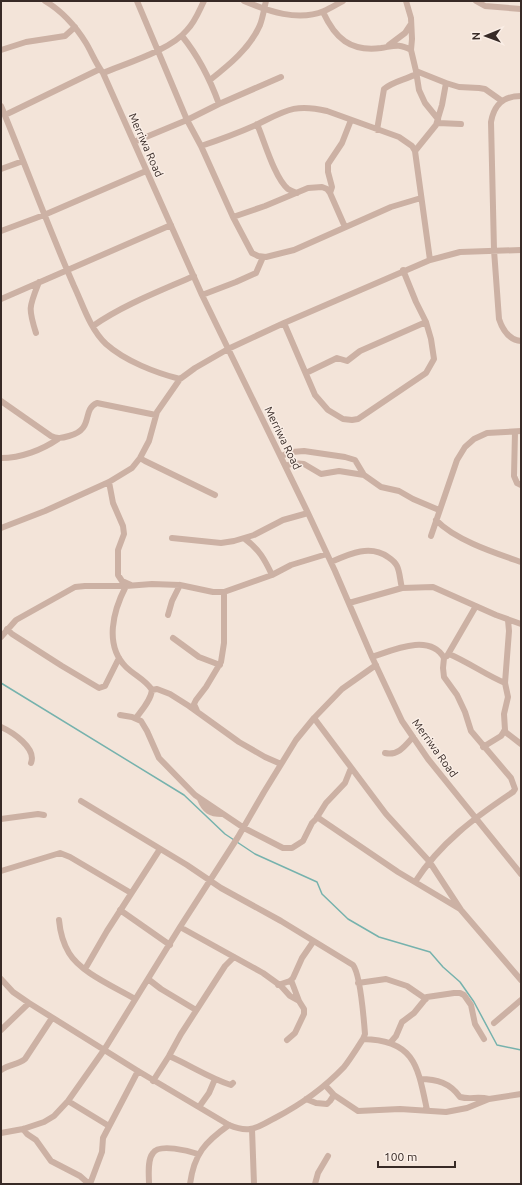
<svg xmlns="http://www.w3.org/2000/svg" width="522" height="1185" viewBox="0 0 522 1185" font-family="Ubuntu,sans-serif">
<rect width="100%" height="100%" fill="#f3e4d9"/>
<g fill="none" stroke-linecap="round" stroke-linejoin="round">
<!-- stream -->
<path stroke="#76b2ad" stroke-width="1.5" d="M1 683 184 795 225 834 234 840
M237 842 255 854 317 882 322 894 348 919 379 937 430 952 443 967 460 982 474 1002 497 1045 521 1050"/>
<!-- minor -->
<path stroke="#ccb1a4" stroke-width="6" d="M45 1C62 11 76 27 86 43 92 53 96 64 103 73L202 295 308 513 335 571 372 657 402 721 428 759 521 874
M137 1 187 120 201 146 233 217 252 253 258 256 266 257 294 250 391 207 421 198
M244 1C268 11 298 22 324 11 331 8 337 4 343 1
M406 1 411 18 412 39 411 50 416 71 419 90 425 103 438 119
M476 1 485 6 521 9
M323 12C335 38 350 52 381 48 394 46 399 43 411 50
M182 36C199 57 210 79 219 104
M389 45 405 33 411 24
M1 50 26 42 65 36 75 27
M416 71 446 83
M103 73C127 63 171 50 187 30 195 22 199 11 204 1
M210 80C229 65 250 48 260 25 263 17 264 9 266 1
M521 96C503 96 494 105 491 122L494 250 499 319C503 331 509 340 521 341
M1 106C26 166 48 227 74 286 83 305 90 329 106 344 125 361 156 373 180 379
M5 115 100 69
M257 124C264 140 275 179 288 189 291 191 294 192 297 193
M436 125 438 123 461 124
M377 130 384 89C394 81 405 80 416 74
M134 142 187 120 219 104 281 77
M201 146C219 140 238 133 256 125 285 111 294 103 327 111L399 137 412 146 415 151 430 260
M415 151 436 125 442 105 446 83 459 87 479 88 485 89 502 101
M1 169 23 161
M330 193 332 187 328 172V164L342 143 351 120
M233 217 265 206 308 188 322 187 327 189 330 193 345 227
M1 231 44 215 146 171
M202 295 236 282 256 273 263 257
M1 299 171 225
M284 323 315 395 328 410 343 419 352 420 358 419 426 373 434 359 431 339 426 322 416 302 403 270
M93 326C123 305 160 291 194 276
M36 333C28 308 29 307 39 282
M306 373 337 358 347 361 360 351 426 322
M1 401 51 436C57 439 62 438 69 436 95 429 81 410 97 403L156 415
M515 432 514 476 517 483 521 485
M281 456 292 452 304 451 345 457 355 460 364 475
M1 458C21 458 42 450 58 439
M140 458 145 461 215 495
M286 466 293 463 304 464 321 474 339 471 364 475 381 487 399 491 413 499 439 510
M109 482 113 503 123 526 124 534 118 550V575L122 581 131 585
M436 520C455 540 495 553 521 562
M1 528 45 511 109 482 132 468 140 458 149 441 157 412 180 379 195 368 228 349 284 323 430 260 460 252 521 250
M431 536 457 460 465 447 474 439 487 433 521 431
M172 538 221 543 234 541 254 535 283 520 308 513
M245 539C259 549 265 560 272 575
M331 562C349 554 370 544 388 557 391 559 395 562 397 566 400 572 400 581 402 588
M126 586C113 611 104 645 126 667 134 675 146 680 152 690 151 700 142 710 136 718
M349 603 402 588 433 587 496 615 521 624
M168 615 172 601 180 585
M7 629 12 634 62 666 99 688 105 686 119 658
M1 637 16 620 75 587 85 586H126L152 584 180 585 213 592H224L272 575 291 565 327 554
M173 638 199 657 220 665
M449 654C468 662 486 675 505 683
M447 656 476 606
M372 657C393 650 430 633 444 658L443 668 444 677 457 695 465 712 471 731 511 778 515 789 513 792C474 818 440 843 415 882
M152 690 157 689 170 694 189 706 239 742 265 757 281 764
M197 711 194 704 196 700 206 687 221 662 224 643V592
M120 715 132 717 141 721 147 731 159 758 195 795 244 828 283 848H292L303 841 312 823 316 819 326 803 345 783 351 768
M314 718 386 814 429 861 461 910 521 980
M1 727C12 732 37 748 31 763
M504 731 521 744
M483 747 501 736 505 730 504 714 508 697 505 683 509 631 508 620
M385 753C398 756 405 746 413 737
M200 799C205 811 210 814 222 814
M317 817 398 872 460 909
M1 819 38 814 44 815
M1 871 60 853 70 857 131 893
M120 910 170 945
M59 920C60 931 63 943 69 953 81 973 115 987 135 999
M180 927 263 973 281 986 290 996 299 1001 304 1009V1014L295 1033 287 1040
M85 969 107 931 160 849
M1 979 13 992 29 1003 138 1071 229 1125C236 1128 242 1130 250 1129 259 1128 267 1122 275 1118 300 1105 324 1088 344 1067 351 1058 357 1048 363 1039L365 1034C364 1021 360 974 353 965L281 921 221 888 187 865 81 801
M148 979 161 989 196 1010
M291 980 299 1001
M358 983 386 979 407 986 426 999
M278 985 290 981 293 978 302 958 313 942
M494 1023 521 1000
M1 1030 29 1003
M363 1039C415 1040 418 1067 427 1110
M390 1043 396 1036 402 1022 414 1013 427 997 454 993H460L464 995 471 1005 475 1024 484 1039
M169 1056C190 1065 209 1078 231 1085L233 1083
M1 1070C9 1064 18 1065 25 1059L52 1018
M420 1079C437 1079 450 1083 460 1097 471 1100 477 1096 489 1099
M153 1081 169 1056 181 1034 225 966 234 957
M325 1085 334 1095 358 1111 400 1109 446 1112 467 1108 489 1099 521 1094
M306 1099 316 1103 327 1104 330 1101 334 1095
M68 1101 109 1126
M199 1107 209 1093 215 1079
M23 1129 27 1134 36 1140 51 1161 80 1176 89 1184
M252 1129 254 1184
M1 1133 23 1129 44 1122 54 1116 68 1101 104 1050 180 927 238 837 264 792 296 740 314 718 342 689 376 665
M90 1184 102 1152 103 1138 138 1071
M149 1184C149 1175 147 1160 153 1153 159 1143 189 1151 198 1154
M190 1184C194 1154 205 1142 229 1125
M315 1184 318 1173 328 1156"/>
</g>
<g text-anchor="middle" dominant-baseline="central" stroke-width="3" stroke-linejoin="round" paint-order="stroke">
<!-- street labels -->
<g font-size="11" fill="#372a26" stroke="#faeee6">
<text transform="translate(146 145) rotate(66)">Merriwa Road</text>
<text transform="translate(283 438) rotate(64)">Merriwa Road</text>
<text transform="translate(435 748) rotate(54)">Merriwa Road</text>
</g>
</g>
<!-- border -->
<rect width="522" height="1185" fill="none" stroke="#372a26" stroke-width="4"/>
<!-- north arrow -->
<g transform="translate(486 36) rotate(269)" stroke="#faeee6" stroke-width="3" paint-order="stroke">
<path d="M0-3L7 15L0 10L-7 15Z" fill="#372a26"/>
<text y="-6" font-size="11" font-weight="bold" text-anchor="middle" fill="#372a26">N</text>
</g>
<!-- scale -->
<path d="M378 1161v6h77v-6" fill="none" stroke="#372a26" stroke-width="2"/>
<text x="384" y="1161" font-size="12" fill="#372a26" stroke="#faeee6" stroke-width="3" paint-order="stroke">100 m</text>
</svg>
